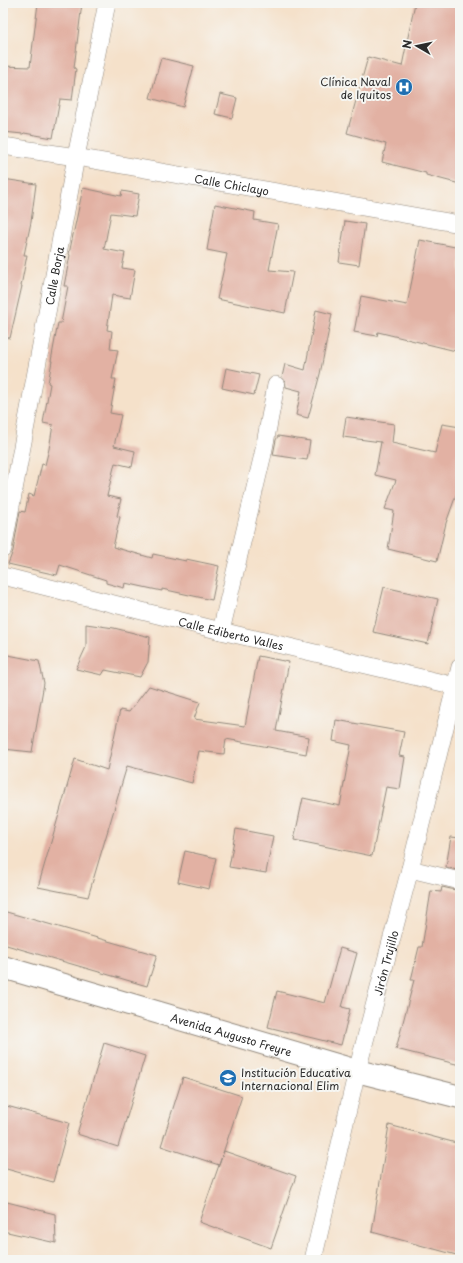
<svg xmlns="http://www.w3.org/2000/svg" width="463" height="1263" viewBox="0 0 463 1263" font-family="'Playpen Sans',sans-serif">
<rect width="100%" height="100%" fill="#f6f6f2"/>
<filter id="ink" filterUnits="userSpaceOnUse"><feTurbulence type="fractalNoise" baseFrequency=".025" numOctaves="2"/><feDisplacementMap in="SourceGraphic" scale="8" xChannelSelector="R" yChannelSelector="G"/><feConvolveMatrix kernelMatrix="1 2 1 2 8 2 1 2 1" color-interpolation-filters="sRGB"/></filter>
<filter id="wash" filterUnits="userSpaceOnUse"><feTurbulence type="fractalNoise" baseFrequency=".012" numOctaves="4" result="noise"/><feDisplacementMap in="SourceGraphic" scale="16" xChannelSelector="R" yChannelSelector="G"/><feGaussianBlur stdDeviation="0.9" result="paint"/><feColorMatrix in="noise" values="0 0 0 0 0 0 0 0 0 0 0 0 0 0 0 0 0 1.4 0 .05"/><feComposite in="paint" operator="in"/></filter>
<g filter="url(#wash)">
<rect width="100%" height="100%" fill="#f5e1ca"/>
<g id="blocks">
<!-- building -->
<path fill="#e2b1a3" d="M38 3H82L74 68 76 69 72 100 60 99 53 138 24 133 23 134 3 132V66L30 67Z
M415 3H460V184L426 175V173L382 162 386 144 347 133 368 57 402 66Z
M161 58 194 66 183 107 150 98Z
M220 94 237 98 232 118 215 114Z
M3 179 36 184 31 222 24 255H27L21 286H22L10 338 3 337Z
M83 188 121 196 122 191 139 194 135 216 111 213 104 249 125 253 122 268 135 270 130 298 112 295 107 330 112 331 110 349 118 350 112 379H116L110 413 121 415 114 446 135 451 132 467 115 463 107 496 121 499 117 516 120 517 113 547 152 558 153 554 186 561V559L219 566 212 600 162 589V591L125 583 124 588 106 583V580L60 565 57 575 8 564 13 551 20 511 25 512 29 494 34 496 42 464 45 465 49 449 53 425 43 423 50 384 48 383 52 361H51L58 323H61L68 286H64L70 255 69 254Z
M215 204 255 212 254 220 278 224 269 270 293 272 285 313 217 299 227 254 207 250Z
M345 221 365 224 359 265 339 262Z
M420 240 460 248V352L378 332 377 336 354 332 361 296 407 305Z
M316 310 332 314 320 374 308 418 296 415 301 391 286 387 285 381 282 377 285 364 305 370Z
M226 368 259 375 254 395 222 388Z
M346 417 394 424 392 443 435 453 442 424 460 427V496L456 495 446 523 437 561 388 549 394 511 385 509 396 480 375 475 381 442 343 437Z
M278 436 310 441 307 460 273 455 276 440Z
M384 587 438 599 428 644 373 632Z
M86 624 114 628 150 637 148 662 140 677 105 670 102 675 76 669 86 647Z
M3 654 39 661 44 683 32 752 3 749Z
M258 656 289 662 276 731 309 737 306 754 226 739 224 754 199 751 192 783 127 766 88 897 38 887 75 759 107 770 120 710 129 712 149 686 200 702 194 719 245 726Z
M336 720 404 732 399 756 405 757 400 789 386 787 372 856 294 840 303 798 340 806 351 745 333 741Z
M236 829 273 836 266 873 229 867Z
M451 837 460 838V871L446 867Z
M185 851 216 858 209 889 178 882Z
M442 887 460 891V1065L396 1049 414 980H411L419 947H422L431 891 441 892Z
M3 911 157 955 147 986 3 944Z
M340 948 357 953 342 1007 350 1009 341 1045 268 1027 277 991 325 1003Z
M104 1043 145 1056 118 1147 77 1134Z
M183 1077 242 1096 219 1165 161 1146Z
M3 1105 69 1123 53 1182 3 1168Z
M389 1125 460 1144V1256L372 1232Z
M224 1151 296 1176 271 1248 199 1222Z
M3 1201 55 1214 56 1243 3 1231Z"/>
</g>
</g>
<g filter="url(#ink)">
<use href="#blocks" fill-opacity="0" stroke="#90867a" stroke-width="1"/>
<g fill="none" stroke-linecap="round" stroke-linejoin="round">
<defs>
<g id="minor">
<path id="s1" d="M3 146 76 157 460 224"/>
<path id="s2" d="M3 549 76 157 107 3"/>
<path id="s3" d="M3 576 221 631 460 687"/>
<path d="M221 631 263 454 276 385"/>
<path d="M410 869 460 881"/>
<path id="s4" d="M313 1260 357 1071 410 869 460 667"/>
</g>
<g id="secondary">
<path id="s5" d="M3 967 357 1071 460 1097"/>
</g>
</defs>
<!-- minor casing -->
<use href="#minor" stroke="#90867a" stroke-width="18"/>
<!-- secondary casing -->
<use href="#secondary" stroke="#90867a" stroke-width="24"/>
<!-- minor -->
<use href="#minor" stroke="#fff" stroke-width="17"/>
<!-- secondary -->
<use href="#secondary" stroke="#fff" stroke-width="22"/>
</g>
</g>
<!-- icons -->
<defs>
<symbol id="hospital-disc" viewBox="-11 -11 22 22"><circle r="9.5" fill="#1f6fb2" stroke="#f6f6f2"/><path d="M-5-5h3v3.5h4V-5h3V5h-3V1.5h-4V5h-3Z" fill="#fff"/></symbol>
<symbol id="school-disc" viewBox="-11 -11 22 22"><circle r="9.5" fill="#1f6fb2" stroke="#f6f6f2"/><path d="M0-5L7-2L0 1L-7-2ZM-4 1L0 2.5L4 1V4Q0 6-4 4Z" fill="#fff"/></symbol>
</defs>
<g fill-rule="evenodd">
<use href="#hospital-disc" x="394" y="77" width="20" height="20"/>
<use href="#school-disc" x="218" y="1068" width="20" height="20"/>
</g>
<g text-anchor="middle" dominant-baseline="central" stroke-width="4" stroke-linejoin="round" paint-order="stroke">
<!-- poi labels -->
<g font-size="11" fill="#2b2b2b" stroke="#f6f6f2" text-anchor="end">
<text x="391" y="81">Clínica Naval<tspan x="391" dy="13">de Iquitos</tspan></text>
<text x="241" y="1072" text-anchor="start">Institución Educativa<tspan x="241" dy="13">Internacional Elim</tspan></text>
</g>
<!-- street labels -->
<g font-size="11" fill="#2b2b2b" stroke="#f6f6f2">
<text stroke="none"><textPath href="#s1" startOffset="232">Calle Chiclayo</textPath></text>
<text stroke="none"><textPath href="#s2" startOffset="278">Calle Borja</textPath></text>
<text stroke="none"><textPath href="#s3" startOffset="235">Calle Ediberto Valles</textPath></text>
<text stroke="none"><textPath href="#s4" startOffset="306">Jirón Trujillo</textPath></text>
<text stroke="none"><textPath href="#s5" startOffset="238">Avenida Augusto Freyre</textPath></text>
</g>
</g>
<!-- margin -->
<rect width="463" height="1263" fill="none" stroke="#f6f6f2" stroke-width="16"/>
<!-- north arrow -->
<g transform="translate(417 46) rotate(279)" stroke="#f6f6f2" stroke-width="3" paint-order="stroke">
<path d="M0-3L7 15L0 10L-7 15Z" fill="#2b2b2b"/>
<text y="-6" font-size="11" font-weight="bold" text-anchor="middle" fill="#2b2b2b">N</text>
</g>
</svg>
